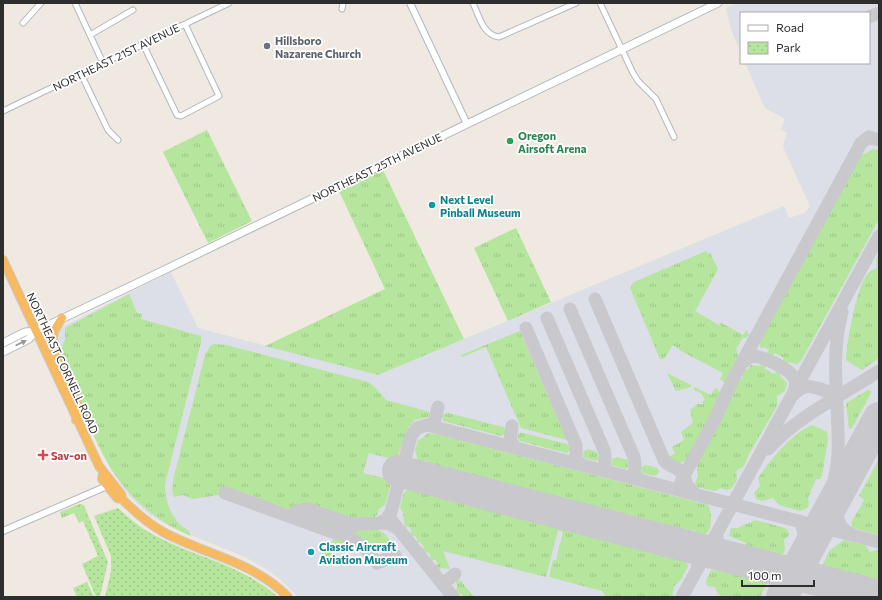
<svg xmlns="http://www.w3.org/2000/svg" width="882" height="600" viewBox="0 0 882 600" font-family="Commissioner,sans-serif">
<defs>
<pattern id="grass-tufts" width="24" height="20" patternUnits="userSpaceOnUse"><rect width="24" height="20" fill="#b6e59e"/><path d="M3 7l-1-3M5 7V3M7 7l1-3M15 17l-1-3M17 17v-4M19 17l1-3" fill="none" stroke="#9dc588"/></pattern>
<pattern id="park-dots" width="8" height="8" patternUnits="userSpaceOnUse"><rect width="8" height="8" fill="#b6e59e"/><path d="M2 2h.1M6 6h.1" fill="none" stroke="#9dc588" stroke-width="1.8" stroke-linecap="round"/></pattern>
</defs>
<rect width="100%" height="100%" fill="#efe9e1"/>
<!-- airport -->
<path fill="#dcdee8" d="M738 3H879V597H298L280 579 266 569 245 557 171 527 150 515 129 496 111 470 96 440 56 343V337L62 327 171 272 198 328 378 375 784 206 789 218 805 213 810 206 783 147 787 133 781 129 785 119 765 108 745 63H869V13H741V53L731 29 726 8Z"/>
<!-- grass -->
<path fill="url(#grass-tufts)" d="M207 130 252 221 208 243 163 152Z
M873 149 879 150V219L801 361 796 364 788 362 786 364 782 361 784 358 775 353 772 356 767 353 769 350 764 347 761 349 758 339 861 154H865Z
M383 170 464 339 378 375 265 346 385 289 339 191Z
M516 228 551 302 508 321 474 248Z
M706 251 708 254 710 253 718 269 695 311 719 325 720 322 743 335 747 330 749 336 742 339 736 349C742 360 731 372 726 382H723L720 379 723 373 681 351 673 345 664 359H660L630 288 634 282Z
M879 253V358L862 370 846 360C847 342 856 285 869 272 872 270 875 270 877 267L876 260Z
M129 294 137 313 142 314 141 319 201 336V342L165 484C165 499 169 513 180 525 184 528 190 530 191 536 105 499 95 432 59 354L65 339V328Z
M520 331 563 431H567L569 436 567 440 521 428 486 347 462 357 461 355Z
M214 344 226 345 368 382 374 386 386 400 430 412 428 417 415 420 409 426 397 458 392 459 369 453 363 473 388 479 391 483 385 505 379 509 377 515 371 519 361 521H350L310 506 287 510 233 490 226 489 218 495 193 499 183 495 174 497 172 490 174 476 205 355 210 346Z
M762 363 766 365 765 369 774 374 777 371 781 373 780 376 787 383 785 391 777 396V406L749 454 744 466 736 471 737 480 731 489 726 490 721 488 715 491 697 487 695 483 698 476 696 464 722 415 738 379H741L743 377 741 373 744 368 747 370 751 365 760 366Z
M667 373 691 385V387L676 391Z
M694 387 711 395 715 388 717 389 722 395 689 459 680 463 671 461 667 457 675 454 672 447 684 440 681 432 693 423 690 410 697 404H703L702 402 705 400 701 393 695 391Z
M868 390 871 391V393L852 428 849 429 846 403Z
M448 413 503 427 506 429V433L501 436 443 421 442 415Z
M812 425 827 432 828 439 822 475 820 479H816L808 498 809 505 807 508 800 511 779 505 773 498 762 501 756 499 754 493 760 486 758 478C770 461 792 433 812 425Z
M427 433 440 435 708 505C713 513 713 541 697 534L693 530 685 533 500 486 430 467 427 461H418L415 451 418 440 424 437Z
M519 433H523L567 444 570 446 571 450 566 453 520 441 517 438Z
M588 449 597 452 599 459 596 461 584 458 583 452Z
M617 457 628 460V467L625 469 612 465V459Z
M879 459V535L853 528 851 523 864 500 859 496Z
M646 465 657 468 659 471 658 474 654 476 642 473 641 467Z
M409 488H414L418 492 426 489 670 553 674 554 678 560H685L688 566 681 580 674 586 672 597H606L602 591 549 577 553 560H556L563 532 558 530 546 577 443 551 450 569 441 568 438 570 435 566 438 564 435 559 432 561 429 558 431 556 428 552 425 553 422 548 424 547 420 542 417 543 416 541 418 540 415 536 412 537 409 533 412 531 408 526 405 528 403 513 400 507 404 493Z
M80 504 84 505 89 518 79 523 74 513 62 518 60 512Z
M303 512H309L345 525C332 534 310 519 297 514Z
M755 520 785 528 788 531 789 535 784 540 785 550 783 554 776 555 746 547V543L729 536 731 528H738C744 524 749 524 755 520Z
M356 528C368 527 384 528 390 541L389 545 374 552 366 543 350 534 352 530Z
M335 537H341L355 545 330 555 329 558H321L325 548H328Z
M844 540 865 545 870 552 879 549V585L866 581 867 578 862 576 861 580 855 579 856 576 822 567 829 551Z
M726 568 764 578 767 583 760 597H723L718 594 715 587 707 586 706 580 711 570 718 571Z
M456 580 461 581 474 597H463L461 593 459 595 455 590 457 588Z"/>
<!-- park -->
<path fill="url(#park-dots)" d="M118 508C128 517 139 527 152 534 193 557 242 564 278 597H105L111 571V556L94 516Z
M89 518 108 562 100 597H96L82 564 98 556 83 521Z
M87 582 94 597H77L73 588Z"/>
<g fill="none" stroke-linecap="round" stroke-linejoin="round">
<!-- taxiway -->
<path stroke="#c9c8cc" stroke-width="13" d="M869 17 879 13
M595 299 664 460C668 467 678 466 684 475L681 482
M570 309 634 457 635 464 634 474 638 478
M547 318 604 450C607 457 602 465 608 471
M526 328 576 445V459L581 464
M742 363 751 356C761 355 787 368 793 376 796 380 796 386 794 391
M793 395C811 374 825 399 845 392
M429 425 434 422 438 407
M512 426 510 441 515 447
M768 449C799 415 841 396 879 371
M844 483C838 500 829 524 851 534
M225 493 335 533H341L357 524
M695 494 687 485 684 476 715 419 732 381 861 143 869 137 879 140
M291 517 297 511 307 509 351 524 388 523 397 528
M392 521 453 597
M800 521 809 547
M379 523 386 520 391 512 411 436 417 428 427 425 879 542
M820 526C828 503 836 481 838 455 840 408 829 359 842 312
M341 533 363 546 377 563 395 555
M717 534V546L723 553 731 558
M683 545C694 550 701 557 697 569
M443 584 455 574
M682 597 879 236"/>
<!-- runway -->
<path stroke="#c9c8cc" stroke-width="32" d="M398 471 879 596
M782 597 879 418"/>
<defs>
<path id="minor" d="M75 3 103 63
M473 3C479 16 483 35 499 37L576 3
M600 3 633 73 638 81 656 99 674 137
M342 9 343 3
M23 23 41 3
M90 35 133 10
M143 44 177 115 181 116 219 96 185 24
M81 74 108 130 118 140
M3 111 229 3"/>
<path id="tertiary" d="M410 3 467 124
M3 531 107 486"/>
<path id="secondary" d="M3 343 25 332 36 331 131 286 718 3
M3 352 29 339 36 331"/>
<path id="trunk" d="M3 260 99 466 121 494 122 499
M62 318 54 331 52 344 74 393 79 410 76 420
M103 474 102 479 117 498 122 499C135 512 148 524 165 533 207 555 254 562 288 597"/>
</defs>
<!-- minor casing -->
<use href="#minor" stroke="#b4b7c1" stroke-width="7"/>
<!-- tertiary casing -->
<use href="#tertiary" stroke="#b4b7c1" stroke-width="8"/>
<!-- secondary casing -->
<use href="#secondary" stroke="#b4b7c1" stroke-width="9"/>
<!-- trunk casing -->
<use href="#trunk" stroke="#c9c9c9" stroke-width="10"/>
<!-- minor -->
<use href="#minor" stroke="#fff" stroke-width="5"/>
<!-- tertiary -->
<use href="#tertiary" stroke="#fff" stroke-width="6"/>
<!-- secondary -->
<use href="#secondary" stroke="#fff" stroke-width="7"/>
<!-- trunk -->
<use href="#trunk" stroke="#f8ba60" stroke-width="8"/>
</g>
<!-- one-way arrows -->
<defs><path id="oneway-solid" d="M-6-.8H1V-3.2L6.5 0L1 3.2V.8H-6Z"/></defs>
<use fill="#969696" href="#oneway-solid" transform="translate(21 343) rotate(-25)"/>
<!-- markers -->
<circle fill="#6b7280" stroke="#fff" stroke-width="1.5" cx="267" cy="46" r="4"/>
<circle fill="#2e9e5b" stroke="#fff" stroke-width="1.5" cx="510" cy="141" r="4"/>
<g fill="#0f9aa8" stroke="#fff" stroke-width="1.5">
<circle cx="432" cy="205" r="4"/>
<circle cx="311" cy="552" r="4"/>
</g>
<path fill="#e0444e" stroke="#fff" stroke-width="1.5" d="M41 449h4v4h4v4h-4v4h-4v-4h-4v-4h4z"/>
<g text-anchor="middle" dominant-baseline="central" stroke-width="3.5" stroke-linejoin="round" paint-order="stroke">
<!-- worship labels -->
<g font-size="11" font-weight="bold" fill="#5b616d" stroke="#fff" text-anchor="start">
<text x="275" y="40">Hillsboro<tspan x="275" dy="13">Nazarene Church</tspan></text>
</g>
<!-- street labels -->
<g font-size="11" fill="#2e2e2e" stroke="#fff">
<text transform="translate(116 57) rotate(-26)">NORTHEAST 21ST AVENUE</text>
<text transform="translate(377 167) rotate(-26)">NORTHEAST 25TH AVENUE</text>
<text transform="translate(63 363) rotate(65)">NORTHEAST CORNELL ROAD</text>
</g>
<!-- leisure labels -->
<g font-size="11" font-weight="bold" fill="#27864d" stroke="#fff" text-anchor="start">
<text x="518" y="135">Oregon<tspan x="518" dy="13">Airsoft Arena</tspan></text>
</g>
<!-- culture labels -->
<g font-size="11" font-weight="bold" fill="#0d838f" stroke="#fff" text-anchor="start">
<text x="440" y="199">Next Level<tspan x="440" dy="13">Pinball Museum</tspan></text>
<text x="319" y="546">Classic Aircraft<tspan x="319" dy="13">Aviation Museum</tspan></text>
</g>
<!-- health labels -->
<g font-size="11" font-weight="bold" fill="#be3a42" stroke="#fff" text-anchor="start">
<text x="51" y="455">Sav-on</text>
</g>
</g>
<!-- border -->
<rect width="882" height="600" fill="none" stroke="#2e2e2e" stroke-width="8"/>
<!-- legend -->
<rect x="740" y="12" width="130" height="52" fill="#ffffff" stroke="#ababab"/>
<rect x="748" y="25" width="20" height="6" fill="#ffffff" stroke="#ababab"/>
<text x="776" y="32" font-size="12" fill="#2e2e2e">Road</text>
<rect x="748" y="42" width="20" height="12" fill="url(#park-dots)" stroke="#ababab"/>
<text x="776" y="52" font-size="12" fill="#2e2e2e">Park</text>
<!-- scale -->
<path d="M742 580v6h72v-6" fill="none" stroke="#2e2e2e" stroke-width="2"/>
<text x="748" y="580" font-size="12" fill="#2e2e2e" stroke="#ffffff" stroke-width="3" paint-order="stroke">100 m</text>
</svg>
